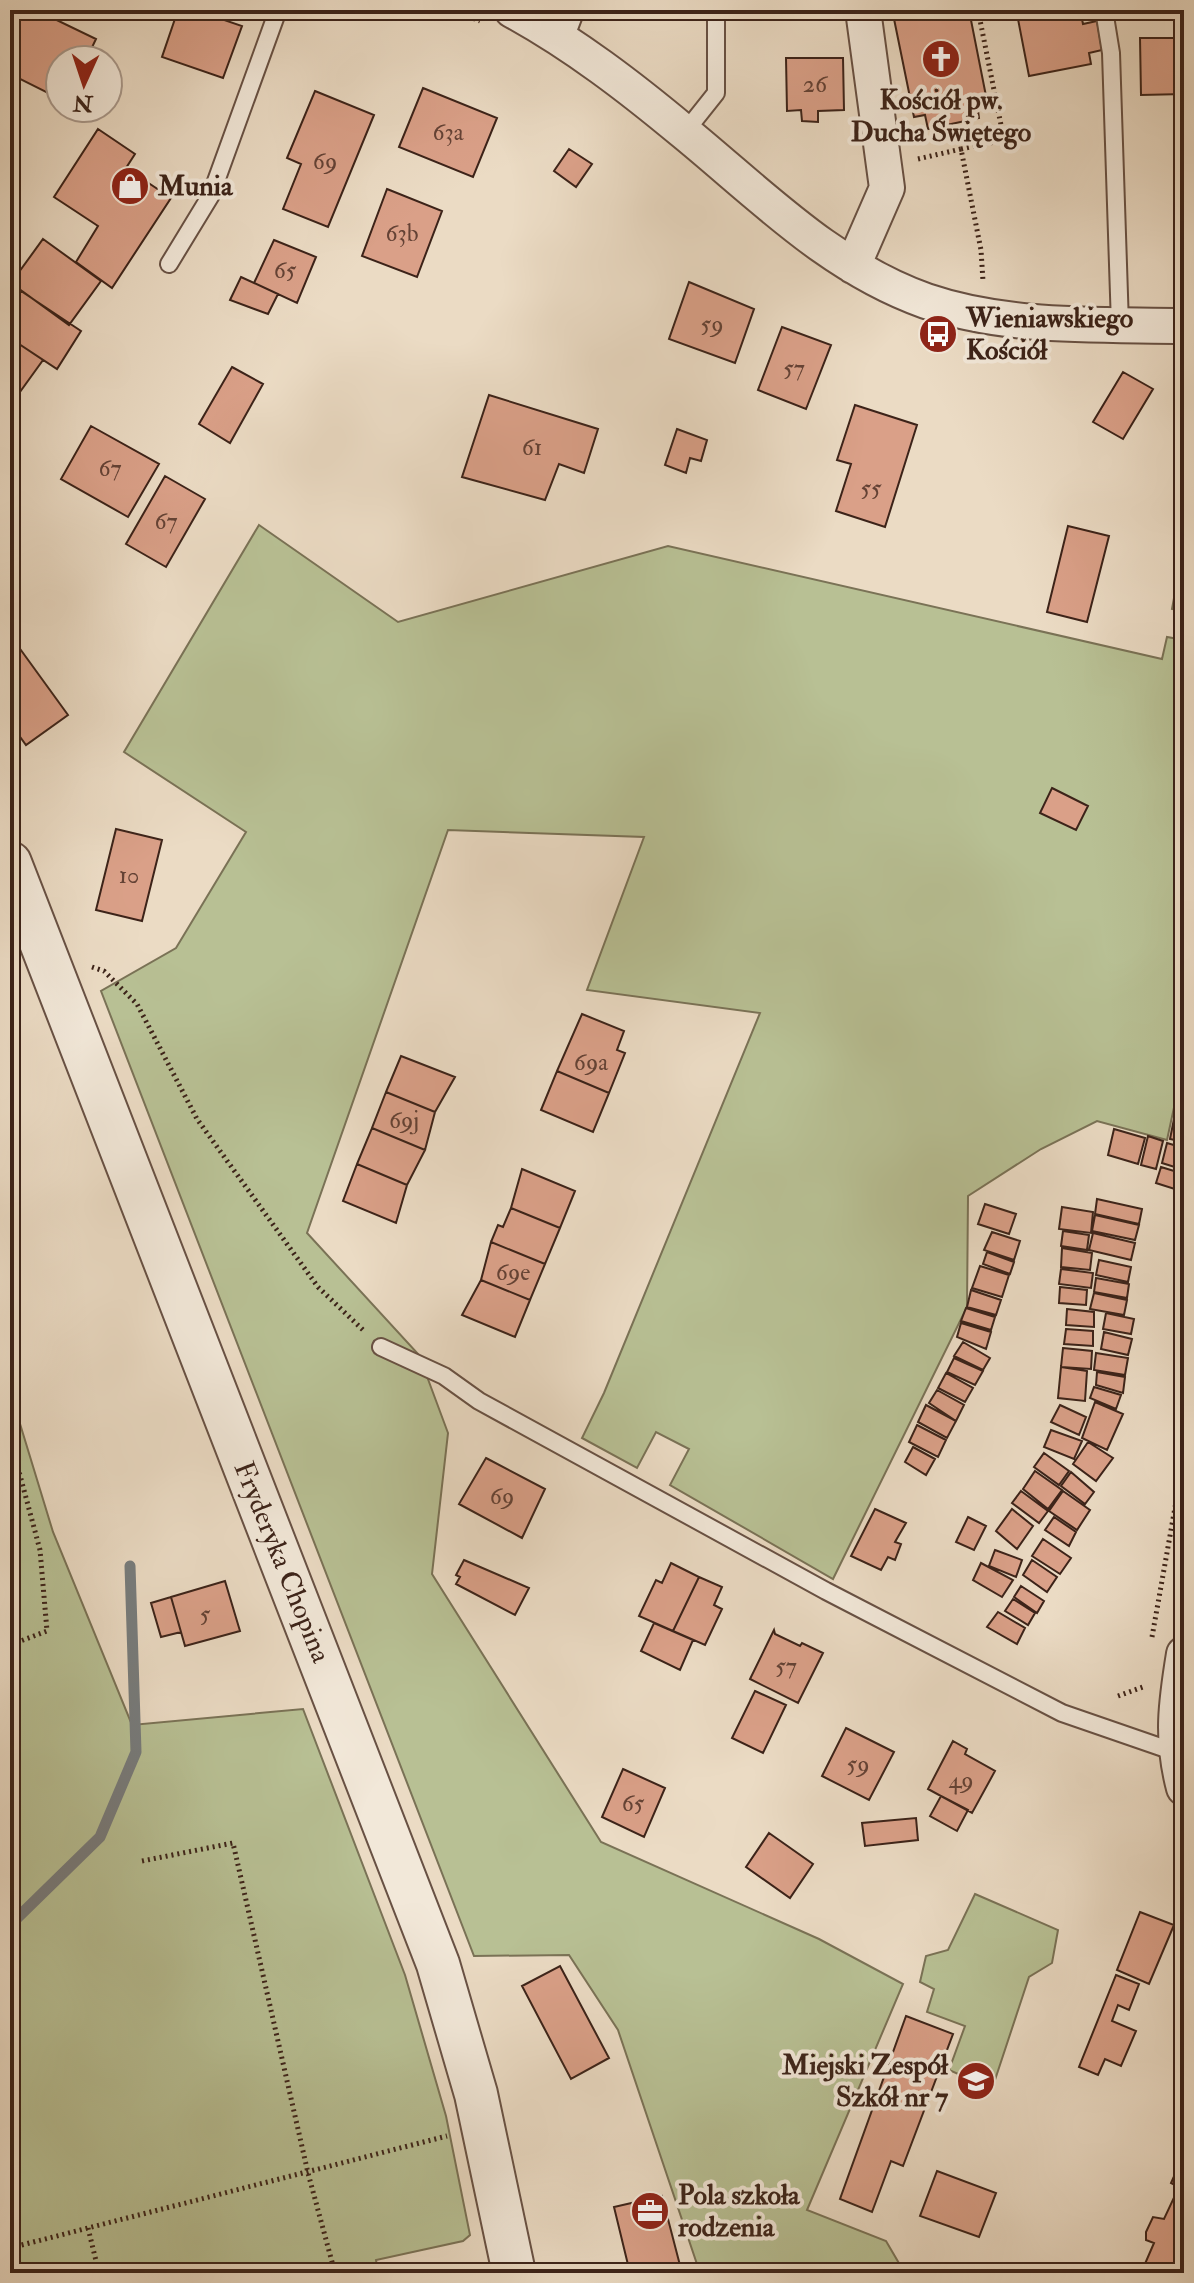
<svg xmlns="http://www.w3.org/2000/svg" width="1194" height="2283" viewBox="0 0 1194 2283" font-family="'IM FELL Double Pica',serif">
<rect width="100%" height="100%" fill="#ebdbc4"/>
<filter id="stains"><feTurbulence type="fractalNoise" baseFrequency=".0025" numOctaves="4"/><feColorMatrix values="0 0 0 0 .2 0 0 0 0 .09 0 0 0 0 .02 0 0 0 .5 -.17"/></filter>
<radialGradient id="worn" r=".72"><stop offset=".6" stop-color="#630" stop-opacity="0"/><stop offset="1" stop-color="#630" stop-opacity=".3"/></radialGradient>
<!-- green -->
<path fill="#b8c094" stroke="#7a7256" stroke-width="2" d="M259 525 398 622 668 546 1162 659 1167 637 1184 640V1061L1167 1140 1097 1121 1041 1149 968 1196 967 1307 833 1579 670 1485 689 1449 656 1432 637 1468 582 1438 604 1393 760 1013 587 990 644 837 448 830 307 1233 419 1355 448 1433 432 1574 601 1842 819 1939 903 1984 807 2210 886 2241 900 2265 898 2273H700L618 2030 569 1955 474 1956 101 991 176 948 246 832 124 752Z
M1184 544V611L1172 609Z
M10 1391 53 1532 132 1725 303 1709 405 1975 446 2116 470 2235 463 2241 376 2260 378 2273H10Z
M975 1894 1058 1930 1052 1963 1029 1977 992 2089 949 2070 965 2026 927 2012 934 1989 920 1982 926 1956 948 1950Z"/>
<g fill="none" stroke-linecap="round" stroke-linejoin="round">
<!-- stream -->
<path stroke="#777c7d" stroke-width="11" d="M10 1925 100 1837 136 1752 130 1566"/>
</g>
<!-- building -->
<path fill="#daa088" stroke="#3c2319" stroke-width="2" d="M10 10H36L96 39 86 60H60V99L10 74Z
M178 10H195L242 26 223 78 162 57Z
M880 10H969L987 101 977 103 979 118 928 129 925 115 914 117 893 14 881 16Z
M1038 10H1080L1083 24 1097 21 1102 50 1089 53 1091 64 1029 76 1017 14Z
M1140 38H1184V94L1141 95Z
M786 58H843L844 110 818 111V122L802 121 801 110 787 111Z
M423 88 497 118 473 177 399 147Z
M315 91 374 115 328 227 283 209 301 164 287 158Z
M98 129 135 154 126 168 171 198 112 288 76 262 98 226 54 197Z
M569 149 592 164 576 187 554 171Z
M387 189 442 211 417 277 362 256Z
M43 239 101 281 69 325 11 283Z
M274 240 316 257 297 303 254 283Z
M241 277 278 294 268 314 230 300Z
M689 282 754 309 735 363 669 339Z
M21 291 81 331 57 369 10 338V308Z
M782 327 831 345 806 409 758 390Z
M10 338 43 360 12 403 10 401Z
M232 367 263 384 230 443 199 424Z
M1123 372 1153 389 1123 439 1093 422Z
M489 395 598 429 584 473 559 464 545 500 462 477Z
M855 405 917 425 885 527 836 511 851 464 837 460Z
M91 426 159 464 128 517 61 479Z
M677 429 707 440 701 461 690 458 686 473 665 465Z
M165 476 205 499 166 567 126 544Z
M1068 526 1109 536 1087 622 1047 612Z
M10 635 68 715 26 745 10 723Z
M1052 788 1088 806 1076 830 1040 813Z
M116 829 162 840 142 921 96 910Z
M582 1014 624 1031 617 1050 625 1053 609 1093 557 1071Z
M401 1056 455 1077 435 1112 386 1092Z
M557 1071 609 1093 593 1132 541 1110Z
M386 1092 435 1112 425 1150 372 1128Z
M1180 1094 1184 1095V1118L1176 1116Z
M1174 1119 1184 1122V1142L1170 1139Z
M372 1128 425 1150 407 1185 357 1164Z
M1114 1129 1145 1138 1138 1164 1108 1155Z
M1148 1136 1163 1141 1156 1169 1141 1165Z
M1167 1143 1184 1148V1170L1162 1163Z
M357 1164 407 1185 396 1223 343 1201Z
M1161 1167 1184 1174V1192L1156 1183Z
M522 1169 575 1191 560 1228 511 1208Z
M1097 1199 1142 1209 1139 1224 1095 1214Z
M985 1204 1016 1214 1009 1234 978 1224Z
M1062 1207 1093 1212 1091 1233 1059 1229Z
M511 1208 560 1228 545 1264 491 1242 498 1225 503 1227Z
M1095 1215 1139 1225 1135 1240 1092 1231Z
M1063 1231 1089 1235 1087 1250 1061 1246Z
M992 1232 1020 1241 1014 1260 984 1250Z
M1093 1233 1135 1243 1131 1260 1089 1250Z
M491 1242 545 1264 530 1300 481 1280Z
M1062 1248 1092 1253 1090 1270 1061 1267Z
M987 1252 1014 1262 1010 1274 983 1264Z
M1099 1260 1131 1267 1128 1282 1096 1275Z
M980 1266 1009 1275 1002 1297 972 1288Z
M1061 1269 1093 1273 1091 1288 1059 1284Z
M1096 1278 1129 1284 1127 1298 1094 1292Z
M481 1280 530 1300 515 1337 462 1315Z
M1060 1287 1087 1290 1086 1305 1059 1303Z
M971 1290 1001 1300 996 1315 967 1307Z
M1094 1293 1127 1300 1124 1315 1090 1309Z
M966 1308 995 1317 991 1330 961 1321Z
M1067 1309 1094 1312V1327L1066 1325Z
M1106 1313 1134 1319 1131 1334 1103 1329Z
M961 1323 991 1332 986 1349 957 1337Z
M1066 1329 1093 1331V1346L1064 1344Z
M1104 1332 1132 1339 1128 1355 1101 1349Z
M963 1342 990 1358 983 1370 954 1356Z
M1063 1348 1092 1351 1091 1369 1061 1367Z
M1096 1353 1128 1358 1125 1375 1094 1370Z
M954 1358 983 1371 975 1385 947 1372Z
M1061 1367 1087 1371 1085 1401 1058 1398Z
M1097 1372 1125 1377 1123 1393 1096 1385Z
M946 1373 973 1388 965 1402 938 1388Z
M1094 1387 1121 1395 1116 1409 1090 1398Z
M937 1390 964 1405 956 1421 929 1403Z
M1095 1402 1123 1414 1107 1450 1082 1438Z
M926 1405 956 1421 947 1438 918 1422Z
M1060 1405 1086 1417 1079 1435 1051 1422Z
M917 1425 946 1440 938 1457 909 1442Z
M1051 1430 1082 1441 1074 1459 1044 1447Z
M1088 1442 1113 1458 1096 1481 1073 1464Z
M913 1447 935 1459 926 1475 905 1462Z
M1044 1453 1069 1471 1059 1485 1034 1467Z
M486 1458 545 1489 522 1538 459 1504Z
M1035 1471 1062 1490 1048 1509 1023 1489Z
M1071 1472 1094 1492 1085 1504 1061 1486Z
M1021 1491 1048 1511 1039 1523 1012 1503Z
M1063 1491 1090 1510 1077 1530 1049 1511Z
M875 1509 906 1523 895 1542 901 1544 895 1560 888 1557 881 1570 851 1556Z
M1012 1509 1033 1526 1017 1549 996 1531Z
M968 1517 986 1526 974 1550 956 1542Z
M1054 1517 1076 1532 1069 1546 1045 1530Z
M1043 1539 1071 1558 1060 1574 1032 1556Z
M995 1550 1022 1560 1016 1577 989 1566Z
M464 1560 529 1588 515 1615 456 1584 460 1577 456 1575Z
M1032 1560 1057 1577 1047 1592 1023 1575Z
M671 1563 699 1577 673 1631 639 1616 656 1580 662 1583Z
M981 1563 1013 1580 1002 1597 973 1580Z
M699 1577 722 1587 714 1605 722 1609 705 1645 673 1631Z
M225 1581 240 1631 185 1646 171 1597Z
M1021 1586 1044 1601 1037 1613 1014 1597Z
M171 1597 181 1632 161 1637 151 1603Z
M1013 1599 1035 1613 1028 1625 1005 1611Z
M998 1612 1025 1628 1017 1644 987 1627Z
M654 1623 693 1640 680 1670 641 1651Z
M774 1630 775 1634 800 1646 802 1643 823 1653 798 1703 750 1679Z
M755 1691 786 1705 763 1753 732 1738Z
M846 1728 894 1752 869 1800 822 1776Z
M953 1741 967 1749 965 1754 995 1771 972 1813 928 1789Z
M623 1769 665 1788 644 1837 602 1817Z
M941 1796 968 1810 957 1831 930 1816Z
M916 1818 918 1840 865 1846 862 1823Z
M769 1833 813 1864 790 1898 746 1867Z
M1140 1912 1174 1925 1149 1984 1117 1970Z
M560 1966 609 2058 571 2079 522 1986Z
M1116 1975 1139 1984 1129 2010 1118 2005 1112 2021 1136 2031 1121 2066 1105 2059 1098 2075 1079 2067Z
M906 2016 953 2034 903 2166 891 2161 872 2212 840 2199Z
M1184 2154V2273H1141L1154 2243 1146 2240V2232L1153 2217 1164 2219 1179 2187 1171 2183Z
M937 2171 996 2193 979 2237 920 2216Z
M662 2196 682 2273H630L614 2207Z"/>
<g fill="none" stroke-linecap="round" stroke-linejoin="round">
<defs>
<path id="service" d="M1104 10 1111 53 1120 325
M565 39 576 10
M685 132 716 93V10
M169 264 211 195 278 10
M381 1347 444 1376 479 1401 826 1591 1062 1713 1175 1752"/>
<path id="minor" d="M512 10C574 44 630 87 684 132 761 195 830 267 926 301 1008 329 1099 324 1184 326
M853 266 887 188 863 10
M1184 1654C1176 1703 1171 1739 1184 1788"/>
<path id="tertiary" d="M10 863 438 1964 476 2094 514 2273"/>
</defs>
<!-- service casing -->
<use href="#service" stroke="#685144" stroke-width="20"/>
<!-- minor casing -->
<use href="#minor" stroke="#685144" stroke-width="38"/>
<!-- tertiary casing -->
<use href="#tertiary" stroke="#685144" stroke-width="46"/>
<!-- path -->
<path stroke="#3c2319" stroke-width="5" stroke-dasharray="2 4" stroke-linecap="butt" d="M451 10 480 21
M961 149 1004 140 978 10
M918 159 961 149 981 250 983 281
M92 967 104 971 137 1004 197 1119 318 1287 363 1330
M10 1438 40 1550 47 1631 10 1645
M1152 1637 1184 1457
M1118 1696 1143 1687
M142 1861 233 1843 308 2173 335 2273
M1178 2066 1184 2068
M88 2228 99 2273
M10 2248 447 2136"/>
<!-- service -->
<use href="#service" stroke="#f2e8d9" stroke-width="16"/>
<!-- minor -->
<use href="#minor" stroke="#f2e8d9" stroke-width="34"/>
<!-- tertiary -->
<use href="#tertiary" stroke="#f2e8d9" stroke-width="42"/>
</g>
<!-- icons -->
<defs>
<symbol id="church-disc" viewBox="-11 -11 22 22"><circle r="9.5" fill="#8f2418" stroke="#f2e8d9"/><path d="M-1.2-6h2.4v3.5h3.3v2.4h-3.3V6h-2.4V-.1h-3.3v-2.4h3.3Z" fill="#fff"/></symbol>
<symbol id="shop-disc" viewBox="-11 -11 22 22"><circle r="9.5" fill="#8f2418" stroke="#f2e8d9"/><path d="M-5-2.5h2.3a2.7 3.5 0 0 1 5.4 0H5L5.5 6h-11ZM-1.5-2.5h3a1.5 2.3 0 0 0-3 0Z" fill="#fff"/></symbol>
<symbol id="bus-disc" viewBox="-11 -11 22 22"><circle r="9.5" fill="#8f2418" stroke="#f2e8d9"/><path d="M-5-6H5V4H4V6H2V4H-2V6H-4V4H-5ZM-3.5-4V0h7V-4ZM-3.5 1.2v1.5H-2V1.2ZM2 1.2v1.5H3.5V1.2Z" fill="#fff"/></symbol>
<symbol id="school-disc" viewBox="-11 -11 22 22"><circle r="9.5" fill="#8f2418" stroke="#f2e8d9"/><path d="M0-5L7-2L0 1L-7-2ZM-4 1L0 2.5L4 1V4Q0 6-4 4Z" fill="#fff"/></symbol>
<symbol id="office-disc" viewBox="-11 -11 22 22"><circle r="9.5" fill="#8f2418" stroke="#f2e8d9"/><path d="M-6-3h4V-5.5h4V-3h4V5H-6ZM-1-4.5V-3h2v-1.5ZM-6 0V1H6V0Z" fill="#fff"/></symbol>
</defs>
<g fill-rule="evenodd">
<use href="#church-disc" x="919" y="37" width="44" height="44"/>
<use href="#shop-disc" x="108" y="164" width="44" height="44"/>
<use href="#bus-disc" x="916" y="312" width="44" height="44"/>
<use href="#school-disc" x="954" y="2059" width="44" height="44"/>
<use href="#office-disc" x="628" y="2189" width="44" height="44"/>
</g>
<g text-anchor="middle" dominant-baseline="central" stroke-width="8" stroke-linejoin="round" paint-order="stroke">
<!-- number labels -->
<g font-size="24" fill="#644235">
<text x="815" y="84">26</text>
<text x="448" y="132">63a</text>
<text x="325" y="161">69</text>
<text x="402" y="233">63b</text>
<text x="285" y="270">65</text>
<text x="712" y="324">59</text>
<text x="794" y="368">57</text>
<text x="532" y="447">61</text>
<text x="110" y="468">67</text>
<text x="871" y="488">55</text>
<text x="166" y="521">67</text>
<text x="129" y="875">10</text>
<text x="591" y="1062">69a</text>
<text x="404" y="1120">69j</text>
<text x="513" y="1272">69e</text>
<text x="502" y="1496">69</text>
<text x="205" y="1614">5</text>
<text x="786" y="1666">57</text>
<text x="858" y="1764">59</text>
<text x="961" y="1780">49</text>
<text x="633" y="1803">65</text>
</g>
<!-- poi labels -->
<g font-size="28" font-weight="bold" fill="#3c2319" stroke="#f2e8d9" text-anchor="start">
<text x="941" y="100" text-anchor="middle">Kościół pw.<tspan x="941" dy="32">Ducha Świętego</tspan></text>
<text x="158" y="186">Munia</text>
<text x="966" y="318">Wieniawskiego<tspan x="966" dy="32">Kościół</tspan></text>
<text x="948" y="2065" text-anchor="end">Miejski Zespół<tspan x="948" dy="32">Szkół nr 7</tspan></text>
<text x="678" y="2195">Pola szkoła<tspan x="678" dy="32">rodzenia</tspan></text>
</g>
<!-- street labels -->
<g font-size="28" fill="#3c2319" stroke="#f2e8d9">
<text transform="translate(282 1562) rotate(68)">Fryderyka Chopina</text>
</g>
</g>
<!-- margin -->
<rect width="1194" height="2283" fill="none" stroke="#ebdbc4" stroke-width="40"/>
<rect x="12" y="12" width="1170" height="2259" fill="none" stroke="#3c2319" stroke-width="4"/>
<rect x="20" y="20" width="1154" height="2243" fill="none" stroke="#3c2319" stroke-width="2"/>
<!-- north arrow -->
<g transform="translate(84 84) rotate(183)"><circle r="38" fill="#f2e8d9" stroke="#a9998c" stroke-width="2"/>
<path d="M0-6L14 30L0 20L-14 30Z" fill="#8f2418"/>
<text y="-12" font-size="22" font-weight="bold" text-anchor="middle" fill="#3c2319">N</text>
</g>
<rect width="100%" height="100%" filter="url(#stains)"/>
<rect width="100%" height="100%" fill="url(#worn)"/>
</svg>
